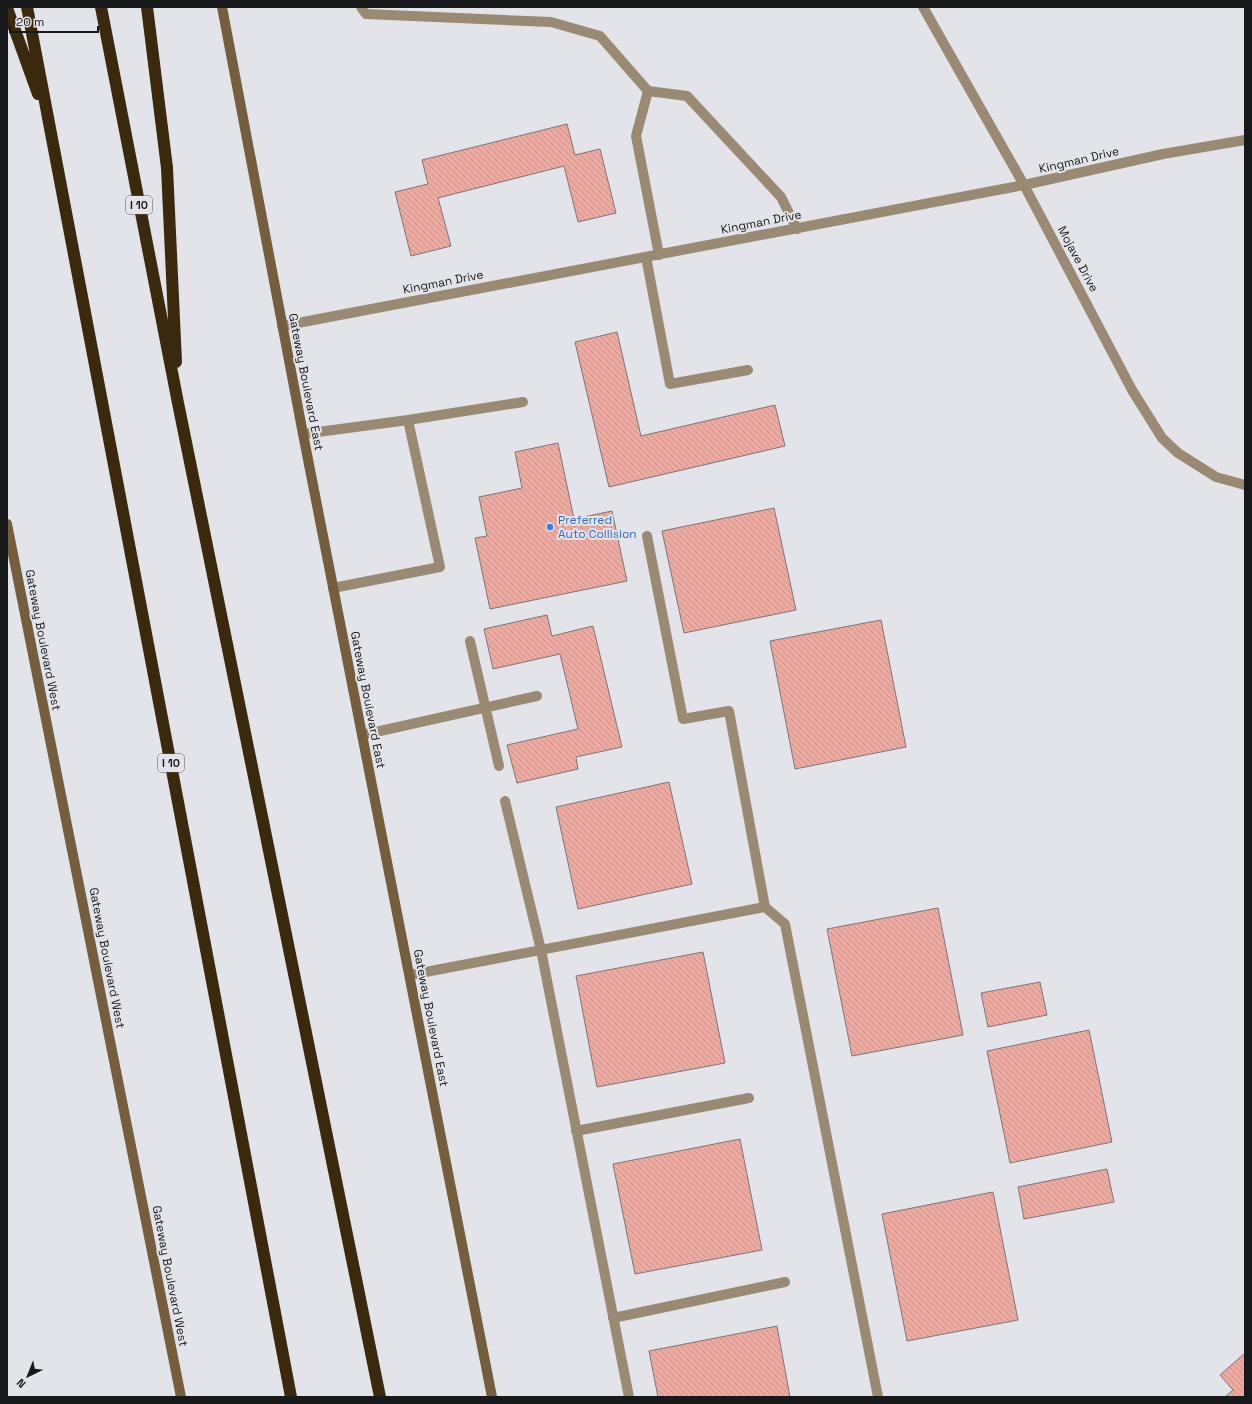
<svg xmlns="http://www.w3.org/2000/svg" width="1252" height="1404" viewBox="0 0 1252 1404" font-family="'Space Grotesk',sans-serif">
<defs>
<pattern id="building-back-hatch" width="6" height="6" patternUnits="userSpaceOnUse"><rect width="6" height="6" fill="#eea9a1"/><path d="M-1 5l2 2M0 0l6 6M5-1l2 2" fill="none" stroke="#cb918a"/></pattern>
</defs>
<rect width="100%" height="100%" fill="#e2e4e9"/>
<!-- building -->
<path fill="url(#building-back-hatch)" stroke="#7c7676" d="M567 124 575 155 600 149 616 213 578 222 564 166 438 198 451 246 411 256 395 192 428 184 422 160Z
M617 332 641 436 775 405 785 446 609 487 575 342Z
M558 443 574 519 612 511 627 581 490 609 475 538 487 536 479 497 522 488 515 452Z
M774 508 796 610 684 633 662 531Z
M547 615 552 636 593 626 622 747 576 757 578 769 517 783 507 745 578 729 560 654 493 669 484 629Z
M881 620 906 747 795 769 770 641Z
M669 782 692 884 578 909 556 807Z
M938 908 963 1035 852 1056 827 929Z
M703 952 725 1063 597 1087 576 976Z
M1040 982 1047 1015 988 1027 981 993Z
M1089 1030 1112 1142 1010 1163 987 1051Z
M740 1139 762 1250 635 1274 613 1164Z
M1107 1169 1114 1202 1024 1219 1018 1187Z
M993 1192 1018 1320 907 1341 882 1214Z
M777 1326 790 1397H658L649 1351Z
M1245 1353V1397H1225L1233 1390 1220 1375Z"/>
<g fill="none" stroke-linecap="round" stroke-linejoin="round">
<!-- lane -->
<path stroke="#9a8973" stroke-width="10" d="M361 7 366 14 551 22 600 36 648 91 636 136 659 255
M648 91 687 96 781 197 797 229
M646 257 670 384 748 370
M303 434 408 420
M647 536 683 719 729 711 765 907
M333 588 440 567 408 420 523 402
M470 641 499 766
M362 735 537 696
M505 801 541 950 629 1397
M410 975 765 907 785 924 878 1397
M576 1131 749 1098
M613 1318 785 1282"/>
<!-- street -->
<path stroke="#9a8973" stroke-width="10" d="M923 7 1024 185 1132 390 1162 438 1178 453 1216 477 1245 485
M282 326 1024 185 1163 154 1245 140"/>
<!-- secondary -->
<path stroke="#755e3d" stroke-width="10" d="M222 7 303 434 492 1397
M7 524 181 1397"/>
<!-- highway -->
<path stroke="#3b290d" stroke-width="12" d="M27 7 291 1397
M101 7 178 403 380 1397
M147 7 167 168 176 362
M7 8 38 94"/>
</g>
<!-- markers -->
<circle fill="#3f7fe0" stroke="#e2e4e9" stroke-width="1.5" cx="550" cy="527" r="4"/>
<g text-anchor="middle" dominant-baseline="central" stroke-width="4" stroke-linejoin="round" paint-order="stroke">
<!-- shield labels -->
<g fill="#e2e4e9" stroke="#555659" stroke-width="1">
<rect x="126" y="196" width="26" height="18" rx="3"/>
<rect x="158" y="754" width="26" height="18" rx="3"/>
</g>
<g font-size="11" font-weight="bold" fill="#18191b">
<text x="139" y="205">I 10</text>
<text x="171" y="763">I 10</text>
</g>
<!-- street labels -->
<g font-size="12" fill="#18191b" stroke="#e2e4e9">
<text transform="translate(1079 160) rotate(-13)">Kingman Drive</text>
<text transform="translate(761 222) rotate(-11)">Kingman Drive</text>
<text transform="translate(1078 259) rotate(62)">Mojave Drive</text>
<text transform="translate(443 282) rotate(-11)">Kingman Drive</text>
<text transform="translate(306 382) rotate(79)">Gateway Boulevard East</text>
<text transform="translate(43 640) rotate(79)">Gateway Boulevard West</text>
<text transform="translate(368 700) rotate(79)">Gateway Boulevard East</text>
<text transform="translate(107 958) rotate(79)">Gateway Boulevard West</text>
<text transform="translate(431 1018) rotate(79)">Gateway Boulevard East</text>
<text transform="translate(170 1276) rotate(79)">Gateway Boulevard West</text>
</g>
<!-- shop labels -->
<g font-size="12" fill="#366cbe" stroke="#e2e4e9" text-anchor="start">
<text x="558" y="520">Preferred<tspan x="558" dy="14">Auto Collision</tspan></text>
</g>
</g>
<!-- border -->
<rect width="1252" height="1404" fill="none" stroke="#18191b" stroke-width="16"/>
<!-- north arrow -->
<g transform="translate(28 1376) rotate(223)" stroke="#e2e4e9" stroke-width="3" paint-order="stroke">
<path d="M0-3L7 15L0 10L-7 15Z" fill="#18191b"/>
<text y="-6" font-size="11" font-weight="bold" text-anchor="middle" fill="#18191b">N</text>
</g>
<!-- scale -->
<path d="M10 26v6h88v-6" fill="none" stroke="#18191b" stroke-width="2"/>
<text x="16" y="26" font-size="12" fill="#18191b" stroke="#e2e4e9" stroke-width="3" paint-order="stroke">20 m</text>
</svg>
